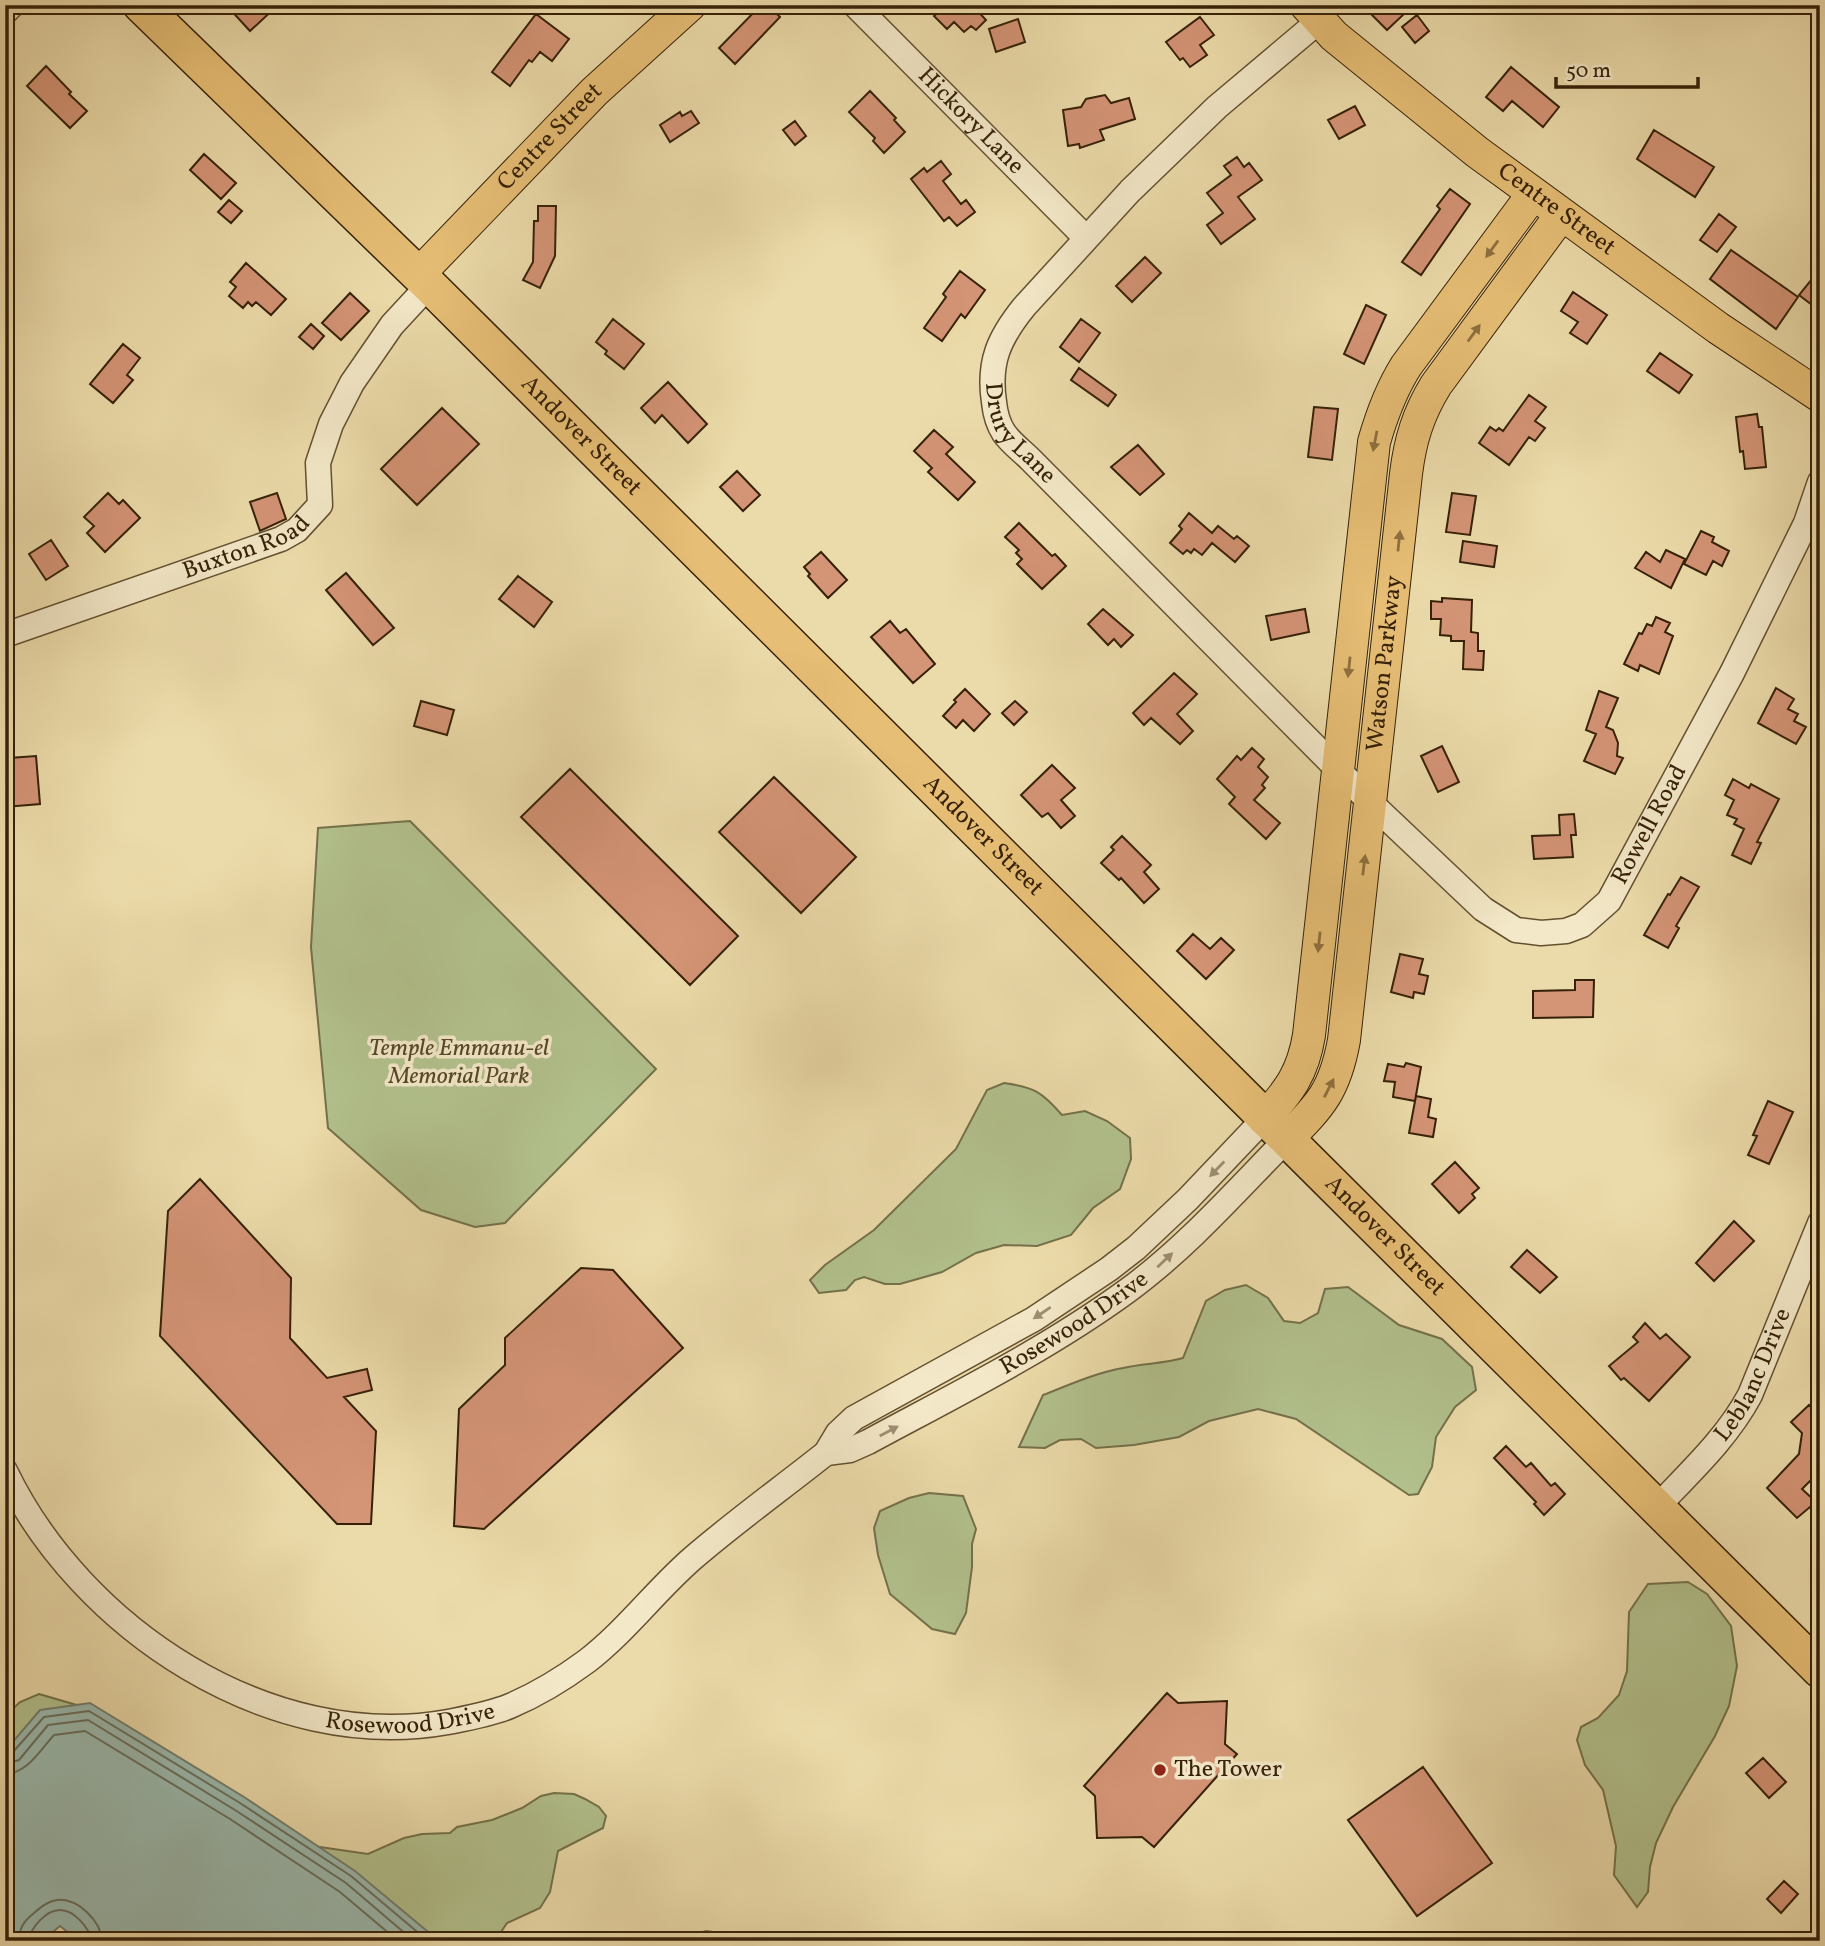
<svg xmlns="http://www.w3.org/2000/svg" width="1825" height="1946" viewBox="0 0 1825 1946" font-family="Vollkorn,serif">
<rect width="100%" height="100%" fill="#ecdbaa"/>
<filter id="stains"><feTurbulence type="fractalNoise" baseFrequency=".00286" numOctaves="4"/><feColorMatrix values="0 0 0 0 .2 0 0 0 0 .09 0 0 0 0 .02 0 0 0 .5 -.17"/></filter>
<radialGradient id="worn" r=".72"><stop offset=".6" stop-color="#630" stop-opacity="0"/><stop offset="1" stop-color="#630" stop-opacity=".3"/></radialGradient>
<!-- green -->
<path fill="#b2c18d" stroke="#74714a" stroke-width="2" d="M410 821 656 1069 505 1223 475 1227 421 1210 328 1128 311 947 318 828Z
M1004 1083C1034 1087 1042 1092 1062 1115L1085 1111 1107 1121 1130 1138 1131 1159 1120 1189 1093 1208 1071 1235 1037 1246 1004 1245 976 1253 942 1272 900 1284H885L864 1277 855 1280 846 1290 819 1293 810 1280 825 1265 874 1230 956 1149 987 1090Z
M1246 1285 1268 1298 1284 1321 1300 1323 1318 1313 1325 1289 1348 1287 1399 1325 1442 1339 1472 1367 1476 1390 1455 1407 1436 1437 1432 1467 1418 1494 1409 1495 1296 1419 1258 1409 1209 1421 1179 1437 1134 1445 1096 1448 1081 1439 1060 1440 1045 1448 1019 1447 1043 1395C1069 1385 1095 1373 1123 1368 1143 1363 1163 1364 1183 1358L1206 1301 1225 1290Z
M929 1493 963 1496 976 1529 972 1544V1567L966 1613 955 1634 932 1629 890 1594 878 1555 874 1528 880 1511 909 1498Z
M1688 1582 1707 1594 1731 1626 1737 1666 1729 1706 1715 1736 1673 1807 1656 1843 1650 1867 1648 1892 1637 1907 1614 1875 1616 1846 1603 1790 1585 1765 1577 1740 1581 1727 1598 1718 1619 1695 1627 1671 1629 1612 1648 1584Z
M39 1694 80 1706 306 1845 368 1854 404 1838 422 1834 450 1833 457 1827 492 1820 522 1808 541 1796 554 1793 574 1794 585 1799 599 1807 606 1816 603 1828 558 1851 550 1892 540 1908 507 1923 495 1941H104L5 1892V1716L20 1702Z
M706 1931 720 1933 728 1941H689L697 1934Z"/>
<!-- water -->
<path fill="#9abaaf" stroke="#727d6c" stroke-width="2" d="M90 1703 244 1797 355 1871 439 1941H79L60 1926 42 1941H5V1751L40 1710Z"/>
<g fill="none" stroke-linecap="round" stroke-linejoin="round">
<!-- shore -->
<path stroke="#686e5c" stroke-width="2" d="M5 1755 13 1752 44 1717 89 1711 240 1803 351 1876 428 1941
M5 1764 19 1760 48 1725 88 1720 235 1810 346 1883 414 1941
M5 1774C28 1773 40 1750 54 1735L85 1731 230 1819 340 1892 398 1941
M19 1941C19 1928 24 1921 34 1913 41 1907 48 1901 57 1900 78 1898 101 1921 102 1941
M29 1941C30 1928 46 1910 60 1910 74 1910 90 1928 91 1941"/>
</g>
<!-- building -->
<path fill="#d49476" stroke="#362108" stroke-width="2" d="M226 5H278L250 31Z
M761 5H768L780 17 735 64 719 48Z
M939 5H972L986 20 976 30 971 26 964 32 954 22 947 29 934 16 942 9Z
M1362 5H1396L1404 14 1387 30Z
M536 14 569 39 552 61 540 52 532 62 529 60 510 86 492 72Z
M1417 15 1429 31 1415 43 1402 27Z
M1200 17 1214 35 1200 45 1207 55 1190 67 1183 58 1180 60 1166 42Z
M1018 19 1025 42 996 52 989 29Z
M46 66 71 92 69 94 87 111 70 128 27 86Z
M1511 67 1559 107 1543 127 1512 101 1503 111 1486 97Z
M870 91 896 118 894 120 905 132 884 153 873 141 875 138 849 112Z
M1105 95 1111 103 1129 98 1135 119 1100 130 1104 140 1080 148 1079 144 1068 146 1063 110 1081 107 1086 99Z
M1355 106 1365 125 1339 139 1328 120Z
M691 111 699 123 670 142 660 125 680 112 682 116Z
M795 121 806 136 795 145 783 130Z
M1654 130 1714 167 1695 197 1637 159Z
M204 154 236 183 221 199 190 170Z
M1237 157 1244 167 1249 163 1262 180 1238 197 1255 219 1221 244 1207 225 1223 213 1207 193 1231 175 1224 166Z
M941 161 951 174 943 181 961 204 966 200 975 212 957 226 949 217 944 221 911 179 924 168 927 172Z
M1450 189 1470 204 1421 275 1402 262 1440 209 1437 206Z
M229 200 242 211 231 223 218 212Z
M538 206H556L555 256 540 288 523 280 533 262 534 221H538Z
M1719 214 1736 227 1717 252 1700 240Z
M1731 250 1798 297 1776 329 1710 279Z
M1145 257 1161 273 1132 302 1116 286Z
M246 263 286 299 271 315 256 302 252 306 248 302 243 308 229 296 236 287 230 282Z
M1820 269V311L1799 295Z
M960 271 985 290 965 318 961 314 942 341 924 328 946 297 943 294Z
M1573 292 1607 315 1587 344 1570 333 1578 322 1561 311Z
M350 293 369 311 341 340 322 323Z
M1366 305 1386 315 1364 364 1344 354Z
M613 319 644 344 624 369 605 354 607 351 596 342Z
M1081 319 1100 333 1079 362 1060 347Z
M311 324 324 336 313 349 299 337Z
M123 344 140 358 127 375 133 380 113 403 90 384Z
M1660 353 1692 375 1679 393 1647 371Z
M1079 368 1116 395 1108 406 1071 380Z
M668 382 707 424 688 443 662 415 655 423 641 408Z
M1529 395 1546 407 1535 421 1545 428 1535 441 1529 437 1509 465 1479 443 1490 427 1496 431 1499 428 1503 431Z
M1314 407 1338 409 1332 460 1308 457Z
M442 408 479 444 417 505 381 469Z
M1757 414 1759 427H1762L1766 467 1745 469 1743 451 1740 452 1736 417Z
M934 430 953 447 946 454 975 482 958 500 928 472 932 468 914 451Z
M1138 445 1164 474 1140 495 1111 467Z
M737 471 760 495 743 511 720 487Z
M108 493 119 504 123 500 140 518 105 552 87 533 94 526 84 517Z
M277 493 286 519 260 531 250 502Z
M1452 493 1476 496 1470 535 1446 532Z
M1189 513 1212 533 1218 526 1234 539 1237 536 1249 546 1235 562 1212 543 1202 555 1194 549 1191 553 1187 550 1183 554 1170 543 1182 529 1179 526Z
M1019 523 1052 556 1055 554 1066 566 1042 589 1017 564 1022 559 1016 553 1019 550 1005 537Z
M1701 531 1714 537 1712 542 1729 551 1722 566 1713 561 1706 575 1684 564Z
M51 540 68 566 46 580 29 554Z
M1463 541 1497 546 1494 567 1460 562Z
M1666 550 1685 559 1671 588 1635 568 1646 552 1660 562Z
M821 552 847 580 828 598 808 576 810 574 804 567Z
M346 573 394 628 373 645 326 590Z
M518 576 552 602 534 627 499 599Z
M1442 598 1472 600 1471 632 1478 633V651H1484L1483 670 1463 669 1464 641H1451V636L1440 635 1441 619H1431V601L1442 602Z
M1103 609 1133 635 1121 647 1114 639 1108 645 1088 624Z
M1305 609 1309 632 1271 640 1266 616Z
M1656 617 1670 623 1665 632 1673 636 1659 674 1640 665 1638 671 1624 664 1639 633 1642 634 1647 624 1652 626Z
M890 621 900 633 906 629 935 664 913 683 871 637Z
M1174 673 1197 694 1177 714 1193 731 1180 744 1151 718 1144 725 1133 713Z
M1776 688 1794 699 1788 709 1798 714 1794 721 1806 727 1796 744 1758 723Z
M965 689 990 714 974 731 963 720 956 728 943 716 956 702 954 700Z
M1599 691 1618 698 1606 727 1613 730 1618 743 1617 756 1623 758 1615 774 1584 761 1596 734 1586 730Z
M421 701 454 710 447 735 414 726Z
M1015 701 1027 712 1014 725 1002 713Z
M1442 746 1459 782 1438 792 1421 756Z
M1252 748 1264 759 1258 767 1268 777 1262 785 1265 788 1254 800 1280 823 1266 839 1229 804 1235 797 1217 779 1237 756 1241 760Z
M36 756 40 804 5 807V778H11L9 758Z
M1052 765 1075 788 1061 800 1075 816 1061 828 1048 813 1042 817 1021 795Z
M570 769 738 936 690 985 521 817Z
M774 777 856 857 801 913 719 832Z
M1733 779 1749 788 1751 784 1779 799 1757 842 1761 843 1751 864 1732 855 1744 829 1734 824 1737 819 1727 815 1734 800 1725 795Z
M1574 814 1576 835H1571L1573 857 1534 859 1532 836 1560 835 1559 815Z
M1122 836 1151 865 1144 872 1159 889 1144 903 1121 878 1119 880 1101 863 1114 850 1111 847Z
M1681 877 1699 887 1676 926 1679 928 1668 948 1644 935 1668 894 1670 895Z
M1193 934 1210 949 1221 938 1234 950 1206 979 1177 951Z
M1400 954 1423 959 1419 974 1428 976 1424 994 1414 992 1413 998 1391 992Z
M1575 980H1594L1593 1017 1533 1018V991L1575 990Z
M1406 1063 1421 1067 1415 1101 1393 1097 1395 1082 1384 1081 1388 1064 1404 1067Z
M1416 1096 1431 1099 1428 1117 1436 1119 1433 1137 1409 1133Z
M1768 1101 1793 1112 1769 1164 1748 1155 1757 1136 1753 1135Z
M1455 1162 1479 1188 1472 1194 1475 1198 1459 1213 1432 1184Z
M200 1179 291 1278 290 1338 327 1378 367 1369 372 1390 344 1397 376 1431 371 1524H337L160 1336 168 1211Z
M1734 1221 1754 1241 1714 1281 1696 1263Z
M1527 1250 1557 1277 1540 1293 1511 1267Z
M581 1268 613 1270 683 1348 484 1529 454 1526 459 1409 505 1365V1338Z
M1645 1323 1660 1339 1666 1334 1690 1357 1649 1401 1624 1378 1621 1380 1609 1366 1638 1342 1633 1337Z
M1809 1405 1820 1417 1815 1458 1820 1463V1471L1802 1489 1816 1502 1797 1518 1767 1488 1799 1454 1802 1433 1791 1422Z
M1506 1446 1526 1467 1531 1463 1551 1486 1555 1483 1565 1494 1544 1515 1534 1504 1536 1502 1494 1458Z
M1167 1693 1178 1703 1227 1701 1225 1744 1237 1754 1154 1847 1142 1837 1097 1838 1095 1796 1084 1786Z
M1763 1758 1786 1782 1769 1798 1746 1773Z
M1423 1767 1492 1863 1417 1916 1348 1820Z
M1784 1881 1798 1894 1781 1913 1767 1899Z"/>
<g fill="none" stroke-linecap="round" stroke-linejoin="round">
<defs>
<g id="minor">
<path id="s1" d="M855 5 1086 238"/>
<path d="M5 12 12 5"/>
<path id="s2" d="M1319 21 1217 107 1130 191 1024 307C999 338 988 362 994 402 995 412 998 424 1004 433 1011 443 1022 451 1031 460L1371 803 1483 909 1516 930 1541 933 1566 931 1582 925 1609 901 1732 673 1806 523 1820 482"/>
<path id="s3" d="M5 635 281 539 297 530 320 505 318 463 331 424 352 383 392 325 429 285"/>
<path id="s4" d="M826 1453 850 1450 868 1442C955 1395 1046 1350 1127 1291 1186 1248 1235 1192 1286 1140"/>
<path id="s5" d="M5 1471C81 1629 270 1754 448 1722 468 1718 491 1714 510 1706 536 1695 564 1678 587 1661 626 1631 656 1590 693 1558 736 1521 782 1488 826 1453L838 1433 854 1418 1034 1319 1109 1269 1136 1248 1188 1199 1264 1119"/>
<path id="s6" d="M1658 1506C1691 1471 1727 1438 1750 1395L1820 1223"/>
</g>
<g id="major">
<path id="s7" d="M1306 5 1334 36 1477 152 1718 328 1820 396"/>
<path id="s8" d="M418 275 594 92 690 5"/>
<path d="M1264 1119C1289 1091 1303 1073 1309 1035L1374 442C1382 414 1391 390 1406 366L1533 194"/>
<path id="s9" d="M1286 1140C1321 1105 1335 1090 1344 1040L1406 474C1410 441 1418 414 1436 385L1561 215"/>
</g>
<g id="highway">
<path id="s10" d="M141 5 429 285 1820 1670"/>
</g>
</defs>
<!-- minor casing -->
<use href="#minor" stroke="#645030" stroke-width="27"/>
<!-- major casing -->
<use href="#major" stroke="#362108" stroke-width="34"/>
<!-- highway casing -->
<use href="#highway" stroke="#362108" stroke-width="38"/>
<!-- minor -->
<use href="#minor" stroke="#f3e8c8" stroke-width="24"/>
<!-- major -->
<use href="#major" stroke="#e6be75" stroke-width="32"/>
<!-- highway -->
<use href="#highway" stroke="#e6be75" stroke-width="35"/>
</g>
<!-- one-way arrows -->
<defs><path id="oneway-solid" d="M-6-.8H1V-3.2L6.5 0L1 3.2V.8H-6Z" transform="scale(1.75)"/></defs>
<g fill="#8e703e">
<use href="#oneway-solid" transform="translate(1492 249) rotate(126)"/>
<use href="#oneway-solid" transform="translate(1474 333) rotate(-54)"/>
<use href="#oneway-solid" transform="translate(1375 441) rotate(101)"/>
<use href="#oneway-solid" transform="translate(1399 541) rotate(-84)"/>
<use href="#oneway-solid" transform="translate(1349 667) rotate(96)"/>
<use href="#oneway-solid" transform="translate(1364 865) rotate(-83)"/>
<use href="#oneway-solid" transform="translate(1319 942) rotate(96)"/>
<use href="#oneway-solid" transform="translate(1329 1088) rotate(-63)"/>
</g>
<g fill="#9e8e72">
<use href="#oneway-solid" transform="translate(1217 1169) rotate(134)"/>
<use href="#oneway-solid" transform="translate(1165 1260) rotate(-43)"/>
<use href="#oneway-solid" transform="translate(1042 1313) rotate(146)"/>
<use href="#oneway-solid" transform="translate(889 1431) rotate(-28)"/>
</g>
<!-- markers -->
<circle fill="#8f2418" stroke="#f3e8c8" stroke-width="2.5" cx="1160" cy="1770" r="7"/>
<g text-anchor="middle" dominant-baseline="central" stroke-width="7" stroke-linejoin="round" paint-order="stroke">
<!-- street labels -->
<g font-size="24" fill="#362108" stroke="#f3e8c8">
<text stroke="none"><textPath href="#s1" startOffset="164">Hickory Lane</textPath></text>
<text stroke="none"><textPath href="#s8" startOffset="191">Centre Street</textPath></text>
<text stroke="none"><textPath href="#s7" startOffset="324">Centre Street</textPath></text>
<text stroke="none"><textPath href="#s2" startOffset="555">Drury Lane</textPath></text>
<text stroke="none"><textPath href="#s10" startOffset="616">Andover Street</textPath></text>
<text stroke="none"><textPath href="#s3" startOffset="257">Buxton Road</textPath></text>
<text stroke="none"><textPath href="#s9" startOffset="497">Watson Parkway</textPath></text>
<text stroke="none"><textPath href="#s2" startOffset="1452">Rowell Road</textPath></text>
<text stroke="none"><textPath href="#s10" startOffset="1183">Andover Street</textPath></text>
<text stroke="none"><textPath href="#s10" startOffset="1750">Andover Street</textPath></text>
<text stroke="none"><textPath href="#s4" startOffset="282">Rosewood Drive</textPath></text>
<text stroke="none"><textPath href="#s6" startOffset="164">Leblanc Drive</textPath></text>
<text stroke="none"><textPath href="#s5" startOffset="506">Rosewood Drive</textPath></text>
</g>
<!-- park labels -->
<g font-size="24" font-style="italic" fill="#554929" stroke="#f3e8c8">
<text x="459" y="1049">Temple Emmanu-el<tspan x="459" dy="28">Memorial Park</tspan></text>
</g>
<!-- poi labels -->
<g font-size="24" fill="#362108" stroke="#f3e8c8" text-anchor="start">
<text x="1174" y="1770">The Tower</text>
</g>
</g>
<!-- margin -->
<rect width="1825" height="1946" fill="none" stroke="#ecdbaa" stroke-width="28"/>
<rect x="7" y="7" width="1811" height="1932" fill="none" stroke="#362108" stroke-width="3.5"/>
<rect x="14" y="14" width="1797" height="1918" fill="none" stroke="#362108" stroke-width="2"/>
<!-- scale -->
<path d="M1556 77v10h142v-10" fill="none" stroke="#362108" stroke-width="3.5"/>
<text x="1566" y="77" font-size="21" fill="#362108" stroke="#f3e8c8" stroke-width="5" paint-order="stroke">50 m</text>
<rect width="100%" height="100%" filter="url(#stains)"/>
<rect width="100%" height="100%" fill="url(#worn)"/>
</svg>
